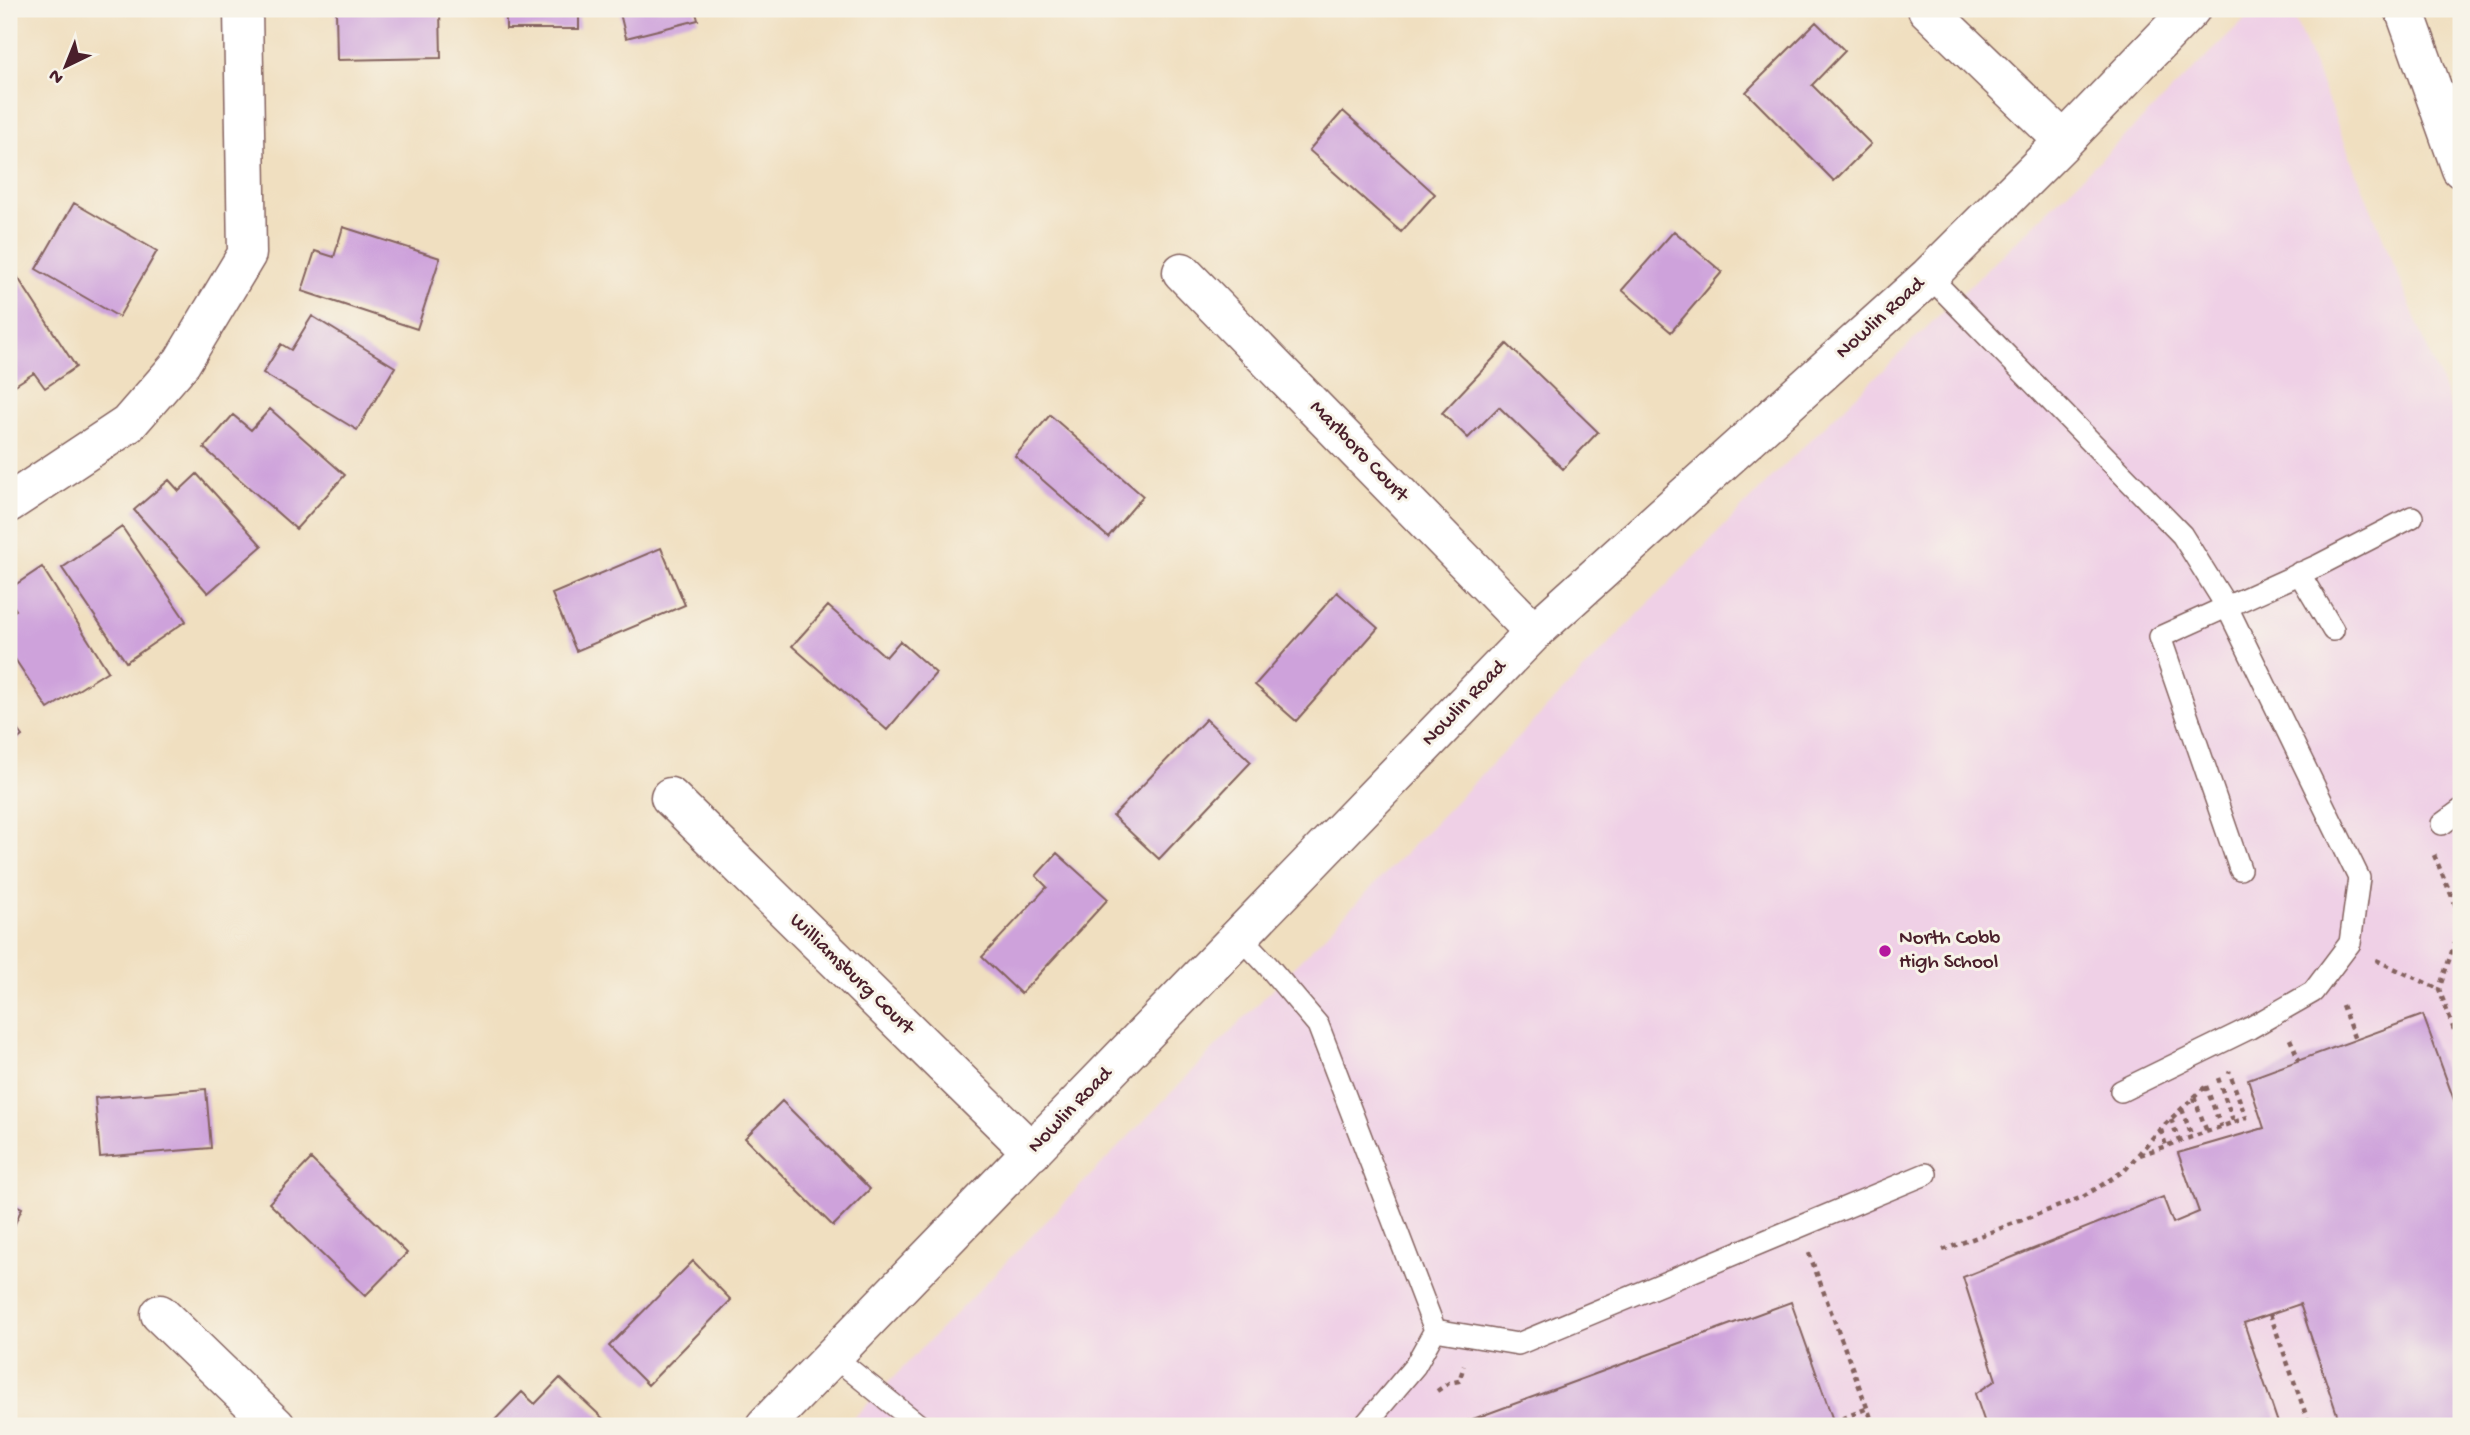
<svg xmlns="http://www.w3.org/2000/svg" width="2470" height="1435" viewBox="0 0 2470 1435" font-family="'Gochi Hand',sans-serif">
<rect width="100%" height="100%" fill="#f7f3e8"/>
<filter id="ink" filterUnits="userSpaceOnUse"><feTurbulence type="fractalNoise" baseFrequency=".0143" numOctaves="2"/><feDisplacementMap in="SourceGraphic" scale="14" xChannelSelector="R" yChannelSelector="G"/><feConvolveMatrix kernelMatrix="1 2 1 2 8 2 1 2 1" color-interpolation-filters="sRGB"/></filter>
<filter id="wash" filterUnits="userSpaceOnUse"><feTurbulence type="fractalNoise" baseFrequency=".00686" numOctaves="4" result="noise"/><feDisplacementMap in="SourceGraphic" scale="28" xChannelSelector="R" yChannelSelector="G"/><feGaussianBlur stdDeviation="1.57" result="paint"/><feColorMatrix in="noise" values="0 0 0 0 0 0 0 0 0 0 0 0 0 0 0 0 0 1.4 0 .05"/><feComposite in="paint" operator="in"/></filter>
<g filter="url(#wash)">
<rect width="100%" height="100%" fill="#f0dfc0"/>
<!-- built -->
<path fill="#efd0e6" d="M2256 9H2291L2461 432V1426H846L1773 476Z"/>
<g id="blocks">
<!-- building -->
<path fill="#cea2db" d="M336 9H440L441 58 337 60Z
M506 9H579V29H506Z
M619 9H695L698 20 626 38Z
M1816 22 1845 51 1812 85 1871 144 1834 181 1746 92Z
M1343 111 1435 194 1401 232 1309 150Z
M74 203 157 251 119 317 36 269Z
M343 227 440 258 417 329 302 291 315 251 334 257Z
M1674 231 1722 272 1671 332 1622 290Z
M11 267 76 367 45 388 34 373 9 389V269Z
M312 316 395 367 357 430 263 373 281 344 291 350Z
M1507 344 1598 432 1563 469 1499 407 1468 438 1442 413Z
M270 409 345 475 296 529 204 448 233 415 251 430Z
M1050 415 1143 496 1108 537 1015 456Z
M197 474 262 546 208 593 134 510 169 480 179 491Z
M122 527 186 621 126 662 62 568Z
M661 548 685 605 576 651 552 594Z
M42 567 108 671 48 709 9 650V614L16 610 9 599V589Z
M1337 592 1378 628 1296 721 1255 685Z
M828 606 886 657 900 641 936 673 887 730 792 646Z
M9 719 22 736 9 746Z
M1206 719 1251 762 1159 859 1113 816Z
M1057 853 1108 899 1021 994 982 957 1047 887 1036 876Z
M2423 1015 2457 1108 2461 1106V1426H2341L2300 1304 2244 1323 2279 1426H1986L1975 1394 1996 1380 1963 1277 2163 1197 2173 1223 2199 1212 2178 1153 2264 1128 2248 1079Z
M206 1089 211 1148 100 1157 95 1098Z
M782 1101 870 1189 833 1226 745 1138Z
M311 1159 407 1253 365 1296 269 1203Z
M9 1202 22 1208 9 1237Z
M693 1261 731 1300 648 1385 609 1346Z
M1791 1302 1835 1426H1454Z
M560 1378 611 1426H489L522 1392 535 1404Z"/>
</g>
</g>
<g filter="url(#ink)">
<use href="#blocks" fill-opacity="0" stroke="#84625f" stroke-width="2"/>
<g fill="none" stroke-linecap="round" stroke-linejoin="round">
<defs>
<path id="lane" d="M1929 276 2182 535 2227 607 2359 878 2350 943 2313 992 2250 1028 2121 1091
M2299 573 2333 630
M2442 824 2461 810
M2240 869 2160 637 2319 565 2412 517
M1239 935 1268 966 1318 1025 1435 1330
M1435 1330 1518 1344 1926 1174
M833 1356 920 1426
M1364 1426 1415 1366 1435 1330"/>
<path id="street" d="M1927 9 2064 141
M1182 272 1534 632
M9 503 128 424 182 362 247 254 243 9
M670 797 1032 1152
M160 1314 276 1426
M765 1426 1534 632 1929 276 2064 141 2191 9"/>
<path id="secondary" d="M2404 9 2461 169"/>
</defs>
<!-- lane casing -->
<use href="#lane" stroke="#84625f" stroke-width="24"/>
<!-- street casing -->
<use href="#street" stroke="#84625f" stroke-width="41"/>
<!-- secondary casing -->
<use href="#secondary" stroke="#84625f" stroke-width="41"/>
<!-- path -->
<path stroke="#84625f" stroke-width="4.5" stroke-dasharray="5 5" stroke-linecap="butt" d="M2434 855 2456 906 2457 937 2439 989 2461 1049
M2376 960 2439 989
M2342 1005 2355 1040
M2290 1039 2299 1060
M2218 1078 2234 1123
M2206 1086 2221 1127
M2194 1097 2207 1132
M2182 1109 2192 1137
M2171 1119 2179 1141
M2161 1130 2166 1146
M2140 1155 2246 1118 2229 1071
M1943 1250 2083 1197 2125 1170 2161 1128 2205 1087
M1809 1253 1874 1426
M2270 1314 2310 1426 2333 1420 2335 1426
M1437 1391 1449 1383 1459 1381 1464 1366
M1833 1422 1868 1408"/>
<!-- lane -->
<use href="#lane" stroke="#fff" stroke-width="21"/>
<!-- street -->
<use href="#street" stroke="#fff" stroke-width="38"/>
<!-- secondary -->
<use href="#secondary" stroke="#fff" stroke-width="38"/>
</g>
</g>
<!-- markers -->
<circle fill="#b5179e" stroke="#f7f3e8" stroke-width="2.5" cx="1885" cy="951" r="7"/>
<g text-anchor="middle" dominant-baseline="central" stroke-width="6" stroke-linejoin="round" paint-order="stroke">
<!-- street labels -->
<g font-size="21" fill="#4a1f2b" stroke="#f7f3e8">
<text transform="translate(1881 319) rotate(-42)">Nowlin Road</text>
<text transform="translate(1358 452) rotate(46)">Marlboro Court</text>
<text transform="translate(1465 704) rotate(-46)">Nowlin Road</text>
<text transform="translate(851 975) rotate(44)">Williamsburg Court</text>
<text transform="translate(1071 1111) rotate(-46)">Nowlin Road</text>
</g>
<!-- poi labels -->
<g font-size="21" fill="#4a1f2b" stroke="#f7f3e8" text-anchor="start">
<text x="1899" y="939">North Cobb<tspan x="1899" dy="24">High School</tspan></text>
</g>
</g>
<!-- margin -->
<rect width="2470" height="1435" fill="none" stroke="#f7f3e8" stroke-width="35"/>
<!-- north arrow -->
<g transform="translate(66 66) rotate(223)" stroke="#f7f3e8" stroke-width="5" paint-order="stroke">
<path d="M0-5L12 26L0 18L-12 26Z" fill="#4a1f2b"/>
<text y="-10" font-size="19" font-weight="bold" text-anchor="middle" fill="#4a1f2b">N</text>
</g>
</svg>
